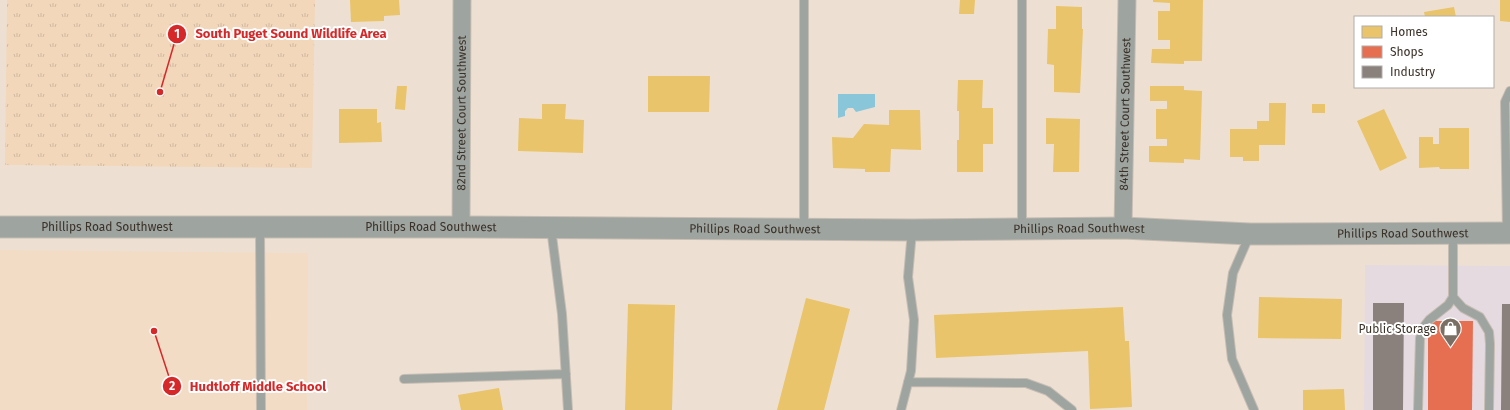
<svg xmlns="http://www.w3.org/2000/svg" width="1510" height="410" viewBox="0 0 1510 410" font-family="'Fira Sans',sans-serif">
<defs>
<pattern id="park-tufts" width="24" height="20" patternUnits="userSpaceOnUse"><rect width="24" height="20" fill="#f2d7ba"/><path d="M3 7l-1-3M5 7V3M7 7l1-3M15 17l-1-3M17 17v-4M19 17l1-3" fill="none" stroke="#d0b9a0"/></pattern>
</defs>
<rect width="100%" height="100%" fill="#ede0d3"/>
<!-- industrial -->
<path fill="#e5dae0" d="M1365 265 1510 266V410H1364Z"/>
<!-- built -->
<path fill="#f2dcc5" d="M0 250 308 253 307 410H0Z"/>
<!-- park -->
<path fill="url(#park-tufts)" d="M7 0H315L312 168 5 165Z"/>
<!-- water -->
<path fill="#8ac6d9" d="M838 94H875V107L856 112 853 108H848L845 111V116L838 118Z"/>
<!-- homes -->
<path fill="#e9c46a" d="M350 0H399L400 15 384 16V21L351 22Z
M960 0H975L974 14H959Z
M1153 0H1203L1202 61H1184V64L1151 63 1152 49H1170V40H1158V11H1170V3L1153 2Z
M1500 0H1510V22L1500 21Z
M1056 6 1082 7V29H1083L1080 93 1054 92V65L1047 64 1048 29H1056Z
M1454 7 1456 17H1425L1424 12Z
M648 76H710L709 112H648Z
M958 80H983L982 108H993V144H983V172H957V140H959V111H957Z
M397 86H407L405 110 395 109Z
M1150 86H1184V90L1202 91 1200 160 1184 159V163L1149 162V146H1167V139H1156V109H1167V101H1150Z
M1269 103H1286L1285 145H1259V161H1243V157H1230V129H1257V121H1269Z
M542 104H566L565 119 584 120 583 153 518 151 519 118 542 119Z
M1312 104H1325V113H1312Z
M339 109H377V123L381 122 382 142 339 143Z
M1384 109 1407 158 1380 171 1357 121Z
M889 110H920L921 150 891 149 890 172H865V169L833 168 832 137 853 138 864 124 889 125Z
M1046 118 1080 119 1079 172H1053L1054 144H1046Z
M1439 128H1469V169H1440L1439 167 1419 168V137H1433V144H1439Z
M1259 297 1342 299 1341 339 1258 338Z
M806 298 850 309 824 410H777Z
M628 304 675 305 672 410H625Z
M1123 307 1125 341H1129L1132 407 1090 409 1088 351 936 358 934 315Z
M499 388 503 410H461L458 395Z
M1344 389 1345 410H1303V390Z"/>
<!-- shops -->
<path fill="#e76f51" d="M1428 321H1473L1472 410H1428Z"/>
<!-- industry -->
<path fill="#8a817c" d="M1373 303H1404L1403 410H1373Z
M1502 304H1510V410H1501Z"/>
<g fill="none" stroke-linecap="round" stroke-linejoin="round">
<defs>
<path id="service" d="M804 0V229
M260 227 261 410
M551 228 562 314 568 410
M1022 229V0
M1507 232 1505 102 1510 91
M1250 234 1233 273 1227 315 1232 359 1254 410
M1453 297 1463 308 1480 317 1489 332 1490 344 1489 410
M404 379 566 374
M908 382 1026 383 1048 391 1072 410
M901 410 911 371 914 320 908 277 912 231
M1418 410 1420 338 1425 325 1429 320 1448 305 1453 297V233"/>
<g id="minor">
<path id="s1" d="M461 227 462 0"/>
<path id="s2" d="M1123 228 1127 0"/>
</g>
<g id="tertiary">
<path id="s3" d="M0 227H461L912 230 1123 228 1250 234 1510 233"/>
</g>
</defs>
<!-- service casing -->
<use href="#service" stroke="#c7bdb3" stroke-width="10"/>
<!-- minor casing -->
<use href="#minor" stroke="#c7bdb3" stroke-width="19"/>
<!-- tertiary casing -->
<use href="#tertiary" stroke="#c7bdb3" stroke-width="23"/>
<!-- service -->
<use href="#service" stroke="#9ea4a0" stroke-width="8"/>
<!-- minor -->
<use href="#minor" stroke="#9ea4a0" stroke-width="17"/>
<!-- tertiary -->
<use href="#tertiary" stroke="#9ea4a0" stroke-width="21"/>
</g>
<!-- icons -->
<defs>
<symbol id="shop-pin" viewBox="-11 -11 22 30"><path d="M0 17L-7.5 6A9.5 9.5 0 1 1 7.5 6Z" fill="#796f64" stroke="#fff"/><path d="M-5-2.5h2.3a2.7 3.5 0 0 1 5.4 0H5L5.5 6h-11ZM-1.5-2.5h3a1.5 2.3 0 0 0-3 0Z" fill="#fff"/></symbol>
</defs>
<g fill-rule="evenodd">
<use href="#shop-pin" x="1438" y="316" width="25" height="34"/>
</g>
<g text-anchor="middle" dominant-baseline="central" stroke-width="4" stroke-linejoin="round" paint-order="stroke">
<!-- street labels -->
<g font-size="12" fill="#3b3228" stroke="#fff">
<text stroke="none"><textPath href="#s1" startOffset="114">82nd Street Court Southwest</textPath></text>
<text stroke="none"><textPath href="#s2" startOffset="114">84th Street Court Southwest</textPath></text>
<text stroke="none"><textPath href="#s3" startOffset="107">Phillips Road Southwest</textPath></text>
<text stroke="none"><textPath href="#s3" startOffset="431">Phillips Road Southwest</textPath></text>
<text stroke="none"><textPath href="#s3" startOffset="755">Phillips Road Southwest</textPath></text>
<text stroke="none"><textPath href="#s3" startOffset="1079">Phillips Road Southwest</textPath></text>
<text stroke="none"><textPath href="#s3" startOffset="1403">Phillips Road Southwest</textPath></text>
</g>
<!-- poi labels -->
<g font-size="12" fill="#3b3228" stroke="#fff" text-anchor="end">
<text x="1436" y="329">Public Storage</text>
</g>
</g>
<!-- callouts -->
<path fill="none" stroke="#d62828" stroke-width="1.5" d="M160 92L177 34M154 331L172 386"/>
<g fill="#d62828" stroke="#fff" stroke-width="1.5">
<circle cx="160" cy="92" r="4"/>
<circle cx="154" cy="331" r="4"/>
<circle cx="177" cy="34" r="10"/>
<circle cx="172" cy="386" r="10"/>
</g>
<g font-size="12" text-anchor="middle" font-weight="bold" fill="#fff">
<text x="177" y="38">1</text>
<text x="172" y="390">2</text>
</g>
<g font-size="13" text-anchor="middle" font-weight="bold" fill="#d62828" stroke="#fff" stroke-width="4" stroke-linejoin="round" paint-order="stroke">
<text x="291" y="38">South Puget Sound Wildlife Area</text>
<text x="258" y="391">Hudtloff Middle School</text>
</g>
<!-- legend -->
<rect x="1354" y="16" width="140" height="72" fill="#ffffff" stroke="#b1ada9"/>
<rect x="1362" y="26" width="20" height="12" fill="#e9c46a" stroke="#b1ada9"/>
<text x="1390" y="36" font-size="12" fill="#3b3228">Homes</text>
<rect x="1362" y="46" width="20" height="12" fill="#e76f51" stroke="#b1ada9"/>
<text x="1390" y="56" font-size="12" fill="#3b3228">Shops</text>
<rect x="1362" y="66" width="20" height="12" fill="#8a817c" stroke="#b1ada9"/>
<text x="1390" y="76" font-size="12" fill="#3b3228">Industry</text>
</svg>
